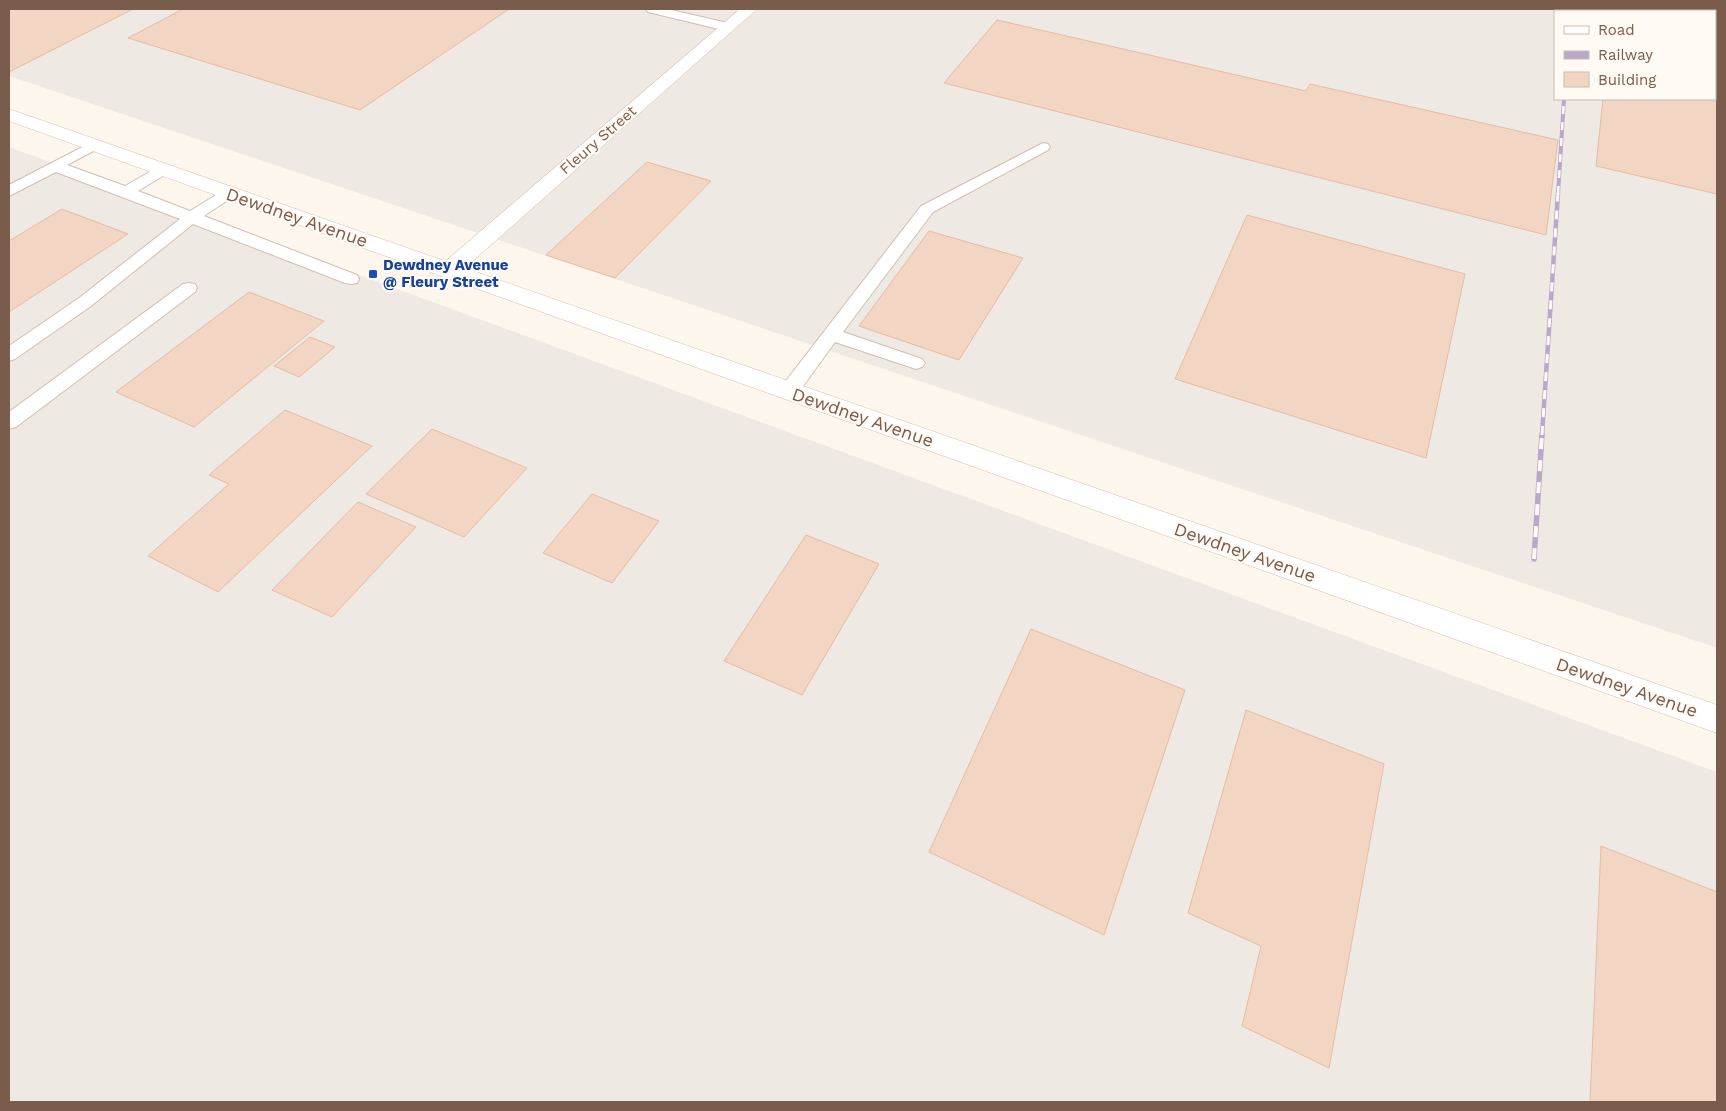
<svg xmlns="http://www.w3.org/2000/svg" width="1726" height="1111" viewBox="0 0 1726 1111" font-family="'Work Sans',sans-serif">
<rect width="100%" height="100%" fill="#fdf6ec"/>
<!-- industrial -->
<path fill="#efe9e4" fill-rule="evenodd" d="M9 9H1717V648L9 76ZM1555 11H1715V99H1555Z
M9 147 1717 772V1102H9Z"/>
<!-- building -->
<path fill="#f3d5c3" stroke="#e6bba3" d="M9 9H133L9 72Z
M183 9H509L360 110 128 38Z
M1612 9H1717V194L1596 166 1603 99H1715V11H1611Z
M997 20 1306 91 1310 84 1558 140 1546 235 944 83Z
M647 162 711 181 615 278 546 255Z
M62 209 128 234 9 312V241Z
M1247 215 1465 274 1426 458 1175 379Z
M929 231 1023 258 959 360 859 326Z
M249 292 324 321 194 427 116 392Z
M310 337 335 347 299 377 274 366Z
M285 410 372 446 218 592 148 556 229 484 209 475Z
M432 429 527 468 464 537 366 494Z
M592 494 659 521 612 583 543 553Z
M358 502 416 527 332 617 272 590Z
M806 535 879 564 802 695 724 661Z
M1031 629 1185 690 1104 935 929 852Z
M1246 710 1384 764 1329 1068 1242 1026 1261 946 1188 913Z
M1601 846 1717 892V1102H1590Z"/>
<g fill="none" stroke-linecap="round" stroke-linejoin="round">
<defs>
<path id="lane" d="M646 9H667L732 24 733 27 727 31 648 12Z
M94 141 99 142 101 145 99 148 67 165 125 186 158 167H168L171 170 168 173 138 191 190 211 224 190H234L237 193 234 196 204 216 357 275 359 279 357 283 351 284 345 283 193 224 91 306 15 359 9 361V346L79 298 180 219 56 172 9 196V185Z
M1043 143 1048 144 1050 147 1048 150 933 212 843 332 922 359 925 363 922 367 916 369 835 342 796 396 789 398 782 396 780 391 782 386 921 206Z
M189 283 195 284 197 288 195 292 16 427 9 429V412L183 284Z"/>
<path id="street" d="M740 9H757L456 276 448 278 440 276 437 271 440 266Z"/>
<path id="secondary" d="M9 109 1717 705V733L9 121Z"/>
</defs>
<!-- lane casing -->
<use href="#lane" stroke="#d1beb0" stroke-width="2"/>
<!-- street casing -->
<use href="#street" stroke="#d1beb0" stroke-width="1"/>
<!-- secondary casing -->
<use href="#secondary" stroke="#d6c0b0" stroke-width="1"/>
<!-- lane -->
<use href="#lane" fill="#fff" fill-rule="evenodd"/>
<!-- street -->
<use href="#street" fill="#fff" fill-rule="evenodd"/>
<!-- secondary -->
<use href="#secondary" fill="#fff" fill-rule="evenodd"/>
<defs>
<path id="rail-far2" d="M1570 9V11
M1558 194 1564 99"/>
<path id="rail-far1" d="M1542 435 1558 193"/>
<path id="rail" d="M1534 559 1542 434"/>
</defs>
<!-- rail-far2 casing -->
<use href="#rail-far2" stroke="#b9a8c9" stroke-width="4"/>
<!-- rail-far1 casing -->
<use href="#rail-far1" stroke="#b9a8c9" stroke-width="4.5"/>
<!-- rail casing -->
<use href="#rail" stroke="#b9a8c9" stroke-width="5.5"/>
<!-- rail-far2 -->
<use href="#rail-far2" stroke="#fffaf3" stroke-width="2.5" stroke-dasharray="8" stroke-linecap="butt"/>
<!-- rail-far1 -->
<use href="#rail-far1" stroke="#fffaf3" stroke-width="3" stroke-dasharray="9" stroke-linecap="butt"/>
<!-- rail -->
<use href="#rail" stroke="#fffaf3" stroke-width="4" stroke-dasharray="11" stroke-linecap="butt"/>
</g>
<!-- markers -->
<rect fill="#1a4fb4" stroke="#fffaf3" stroke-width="2" x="368" y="269" width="10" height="10" rx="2.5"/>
<g text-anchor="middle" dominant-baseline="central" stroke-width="4" stroke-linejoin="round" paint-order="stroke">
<!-- far-street labels -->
<g font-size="15" fill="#7a5c4d" stroke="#fffaf3">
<text transform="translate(598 140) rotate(-41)">Fleury Street</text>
</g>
<!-- far-transit labels -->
<g font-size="15" font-weight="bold" fill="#164399" stroke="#fffaf3" text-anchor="start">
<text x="383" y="265">Dewdney Avenue<tspan x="383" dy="17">@ Fleury Street</tspan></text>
</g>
<!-- street labels -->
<g font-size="18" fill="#7a5c4d" stroke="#fffaf3">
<text transform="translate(297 217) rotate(19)">Dewdney Avenue</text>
<text transform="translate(863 417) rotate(19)">Dewdney Avenue</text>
<text transform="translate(1245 552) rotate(19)">Dewdney Avenue</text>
<text transform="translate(1627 687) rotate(19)">Dewdney Avenue</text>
</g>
</g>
<!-- border -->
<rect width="1726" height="1111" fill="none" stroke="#7a5c4d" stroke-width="20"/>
<!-- legend -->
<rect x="1554" y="10" width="162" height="90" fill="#fffaf3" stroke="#cabbb1"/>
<rect x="1564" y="26" width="25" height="8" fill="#ffffff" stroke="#cabbb1"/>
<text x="1598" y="35" font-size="15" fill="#7a5c4d">Road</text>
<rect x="1564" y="51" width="25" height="8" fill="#b9a8c9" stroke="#cabbb1"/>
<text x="1598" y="60" font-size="15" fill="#7a5c4d">Railway</text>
<rect x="1564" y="72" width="25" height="15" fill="#f3d5c3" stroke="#cabbb1"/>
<text x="1598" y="85" font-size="15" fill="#7a5c4d">Building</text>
</svg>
